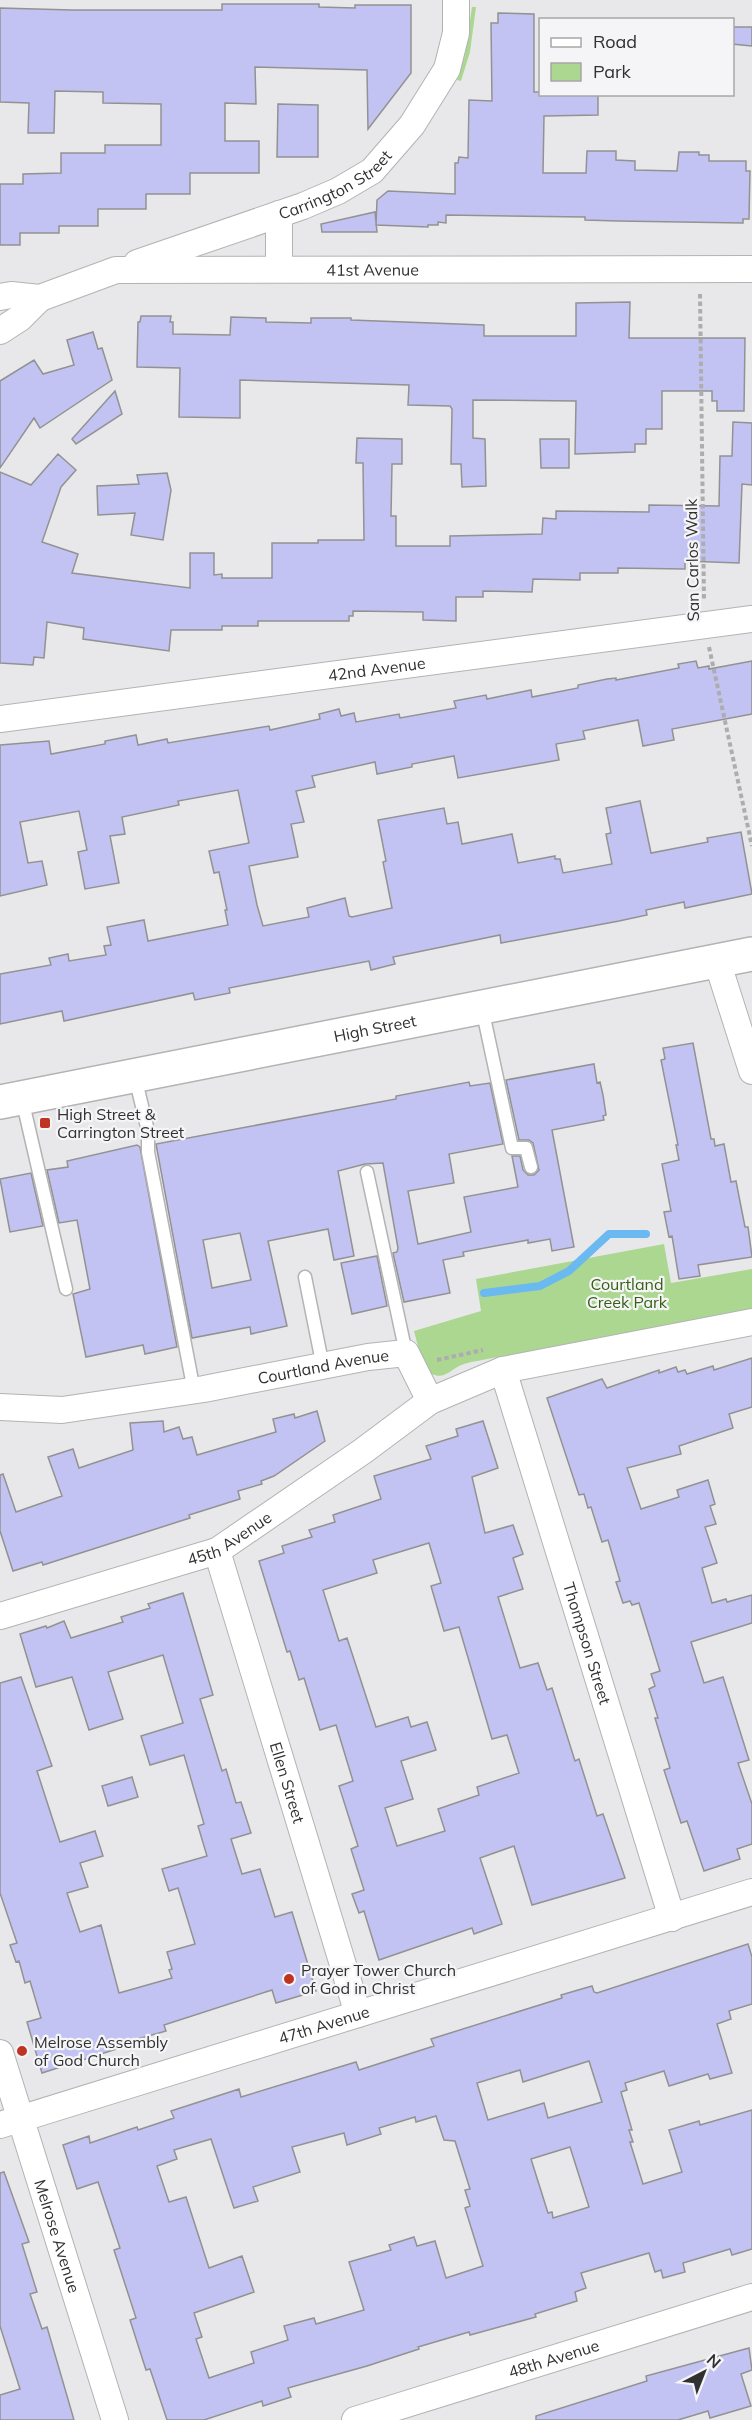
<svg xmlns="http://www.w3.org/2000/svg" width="752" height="2420" viewBox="0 0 752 2420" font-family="Mulish,sans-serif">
<rect width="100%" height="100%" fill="#e8e8ea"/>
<!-- green -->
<path fill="#abd791" d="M472 7H476L470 52 461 81 457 80 465 55Z
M664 1244 671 1283 752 1269V1313L493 1358C484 1360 473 1361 464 1364 446 1371 445 1383 424 1370L414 1331 481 1311 476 1279Z"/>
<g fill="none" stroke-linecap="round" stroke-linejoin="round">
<!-- stream -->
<path stroke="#6ab9f0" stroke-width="8" d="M484 1293 540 1286 569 1271 609 1234H646"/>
</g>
<!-- building -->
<path fill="#c3c3f3" stroke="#929293" stroke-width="1.5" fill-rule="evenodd" d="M222 4H319V7L355 8V5H411V73L368 129 367 70 255 67 256 104 225 103V141H259V173H190V194H146V209H98V226H59V233H20V245H0V184H23V174L61 173V153H105V145H161V104L103 103V92L55 91 54 133H28L29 103 0 102V8L72 10H222Z
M498 13 534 14V92H540V94H598V115L544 116 543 173H586L587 151H616V160L635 161V170L677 171 679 152H699V155H709V161H746V171H750L749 219H743V223L618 221 585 220V217L446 215V223L438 222V225H428V227L376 225 377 200 388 191 455 194V163H458L459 157 468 158 469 100 492 101 491 23H498Z
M732 27H752V46L732 44Z
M278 104 318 105V157H277Z
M375 212 377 232H322L321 224Z
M630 302 629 338H745L744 411H717V401H712V391H662V429H646V444H635V452L575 454 576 401 473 400V438L485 439 486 486 462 487 461 464H451L452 409 450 406 408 405 409 385 240 380V418L179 417 180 368 137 367 138 322H140L141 316H171L170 322H173V334L230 335 231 317 266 318V322L311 323V318H351V320L484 325V336H576V303Z
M93 332 98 349 102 348 112 380 40 428 34 418 0 468V381L34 360 43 374 74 365 67 340Z
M115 391 122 414 76 444 72 439Z
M733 422 752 423V485L742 484 739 563 685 561V569L618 568V573H580V580L533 579 532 592 483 591V597H456V621L423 620V612L353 611V616H349V621H258V626H222V630H171L169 651 83 639 84 628 47 622 44 658 34 657 33 665 0 663V472L31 485 58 454 76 470 61 487 42 542 78 554 72 573 190 588V553H214V575L222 574V578H272V543H318V540H364L363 463H356L357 438 402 439V464H392L391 516H396V546H450V536L542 534 543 518 556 519V511L649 512V505L719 506 720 456H732Z
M540 439H569V468H541Z
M167 473 171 490 163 540 131 535 135 513 98 515 97 486 139 484 137 475Z
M696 661 698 668 709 666V669L752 661V714L672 729 674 740 643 746 638 720 583 731 585 739 556 744 559 760 458 778 454 756 412 764V767L377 774 375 762 312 776 315 787 296 791 304 822 291 824 298 857 249 866 257 905 263 926 309 917 307 908 345 898 349 916 352 917 392 908 383 862 386 861 378 820 444 808 447 824 458 822 462 844 512 834 518 863 555 856V859H560L563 873 612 864 606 834 611 833 606 808 640 801 651 853 708 842 707 838 741 832 752 894 685 908 684 902 646 910 647 915 619 921 501 943 500 935 393 957 395 964 371 970 369 961 229 988 230 993 195 1000 193 993 64 1021 62 1011 0 1024V974L51 965 49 958 68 954 69 961 106 955 104 946 111 945 107 927 144 920 148 941 228 925 225 910H227L219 872 214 873 209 851 249 843 238 790 178 801 179 805 122 817 125 834 110 836 119 883 85 889 78 852 87 850 79 811 20 822 28 863 42 861 47 885 0 896V745L49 741 51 754 105 744V741L136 735 138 745 167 739 168 743 269 726 270 730 320 719 319 714 339 709 341 716 354 713 356 722 399 714 400 718 456 708 454 701 486 695 487 699 531 690 532 697 578 688V685L607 679 616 678V680L679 668 678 664Z
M693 1043 711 1139H714L715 1146 724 1144 731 1182 736 1181 745 1227H748L752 1257 698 1265 700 1276 679 1279 672 1236 669 1237 664 1212 671 1211 662 1164 679 1160 676 1145H678L661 1060 665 1059 663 1048Z
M594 1064 597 1083 600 1082 603 1095 606 1115 603 1116 604 1120 552 1130 574 1247 552 1251 550 1239 528 1243V1240L463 1252 464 1256 443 1260 450 1293 404 1302 393 1253 397 1252 398 1248 383 1163 365 1164 338 1171 354 1256 334 1260 328 1229 268 1241 287 1326 251 1334 250 1327 192 1338 156 1144 396 1099V1096L469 1082 470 1086 490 1083 503 1144 449 1154 454 1183 408 1191 418 1244 471 1232 464 1197 518 1187 512 1156H520L523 1170 528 1175H534L539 1170 533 1143 529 1140H519L506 1080ZM240 1233 251 1280 212 1288 203 1240Z
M137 1145 140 1147 177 1347 145 1354 143 1345 86 1357 73 1294 90 1289 77 1220 59 1223 47 1170 68 1167 67 1161Z
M31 1173 43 1226 10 1232 0 1179Z
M377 1256 387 1306 352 1314 341 1263Z
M752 1358V1407L729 1414 733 1428 679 1446 681 1454 627 1468 641 1509 679 1497 677 1490 708 1480 715 1504 710 1506 716 1524 705 1527 717 1563 702 1568 712 1603 726 1599 727 1602 752 1595V1623L691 1642 704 1683 723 1677 749 1760 738 1763 752 1804V1844L737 1849 740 1859 704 1871 687 1821 681 1823 664 1770 670 1768 655 1718H658L649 1689 655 1686 651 1674 660 1671 639 1603 632 1605 630 1601 623 1603 616 1582 620 1581 608 1540 602 1542 591 1507 588 1508 584 1494 579 1495 547 1398 602 1379 607 1388 659 1370V1373L676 1367 678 1372 685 1370 687 1374 713 1366 714 1370Z
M317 1411 325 1441 274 1476 261 1481 262 1484 238 1491 240 1499 189 1515 190 1518 43 1565 42 1562 13 1571 0 1531V1475L3 1474 16 1512 62 1496 48 1457 73 1449 79 1468 133 1450 130 1423 163 1421 164 1432 179 1427 183 1439 192 1437 197 1455 276 1432 273 1419 294 1414 295 1418Z
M483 1421 498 1468 472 1477 485 1533 513 1525 523 1554 513 1558 523 1589 498 1597 520 1668 538 1663 547 1690 552 1688 575 1761 579 1759 597 1816 603 1814 625 1878 532 1905 514 1846 480 1858 502 1924 474 1934 472 1928 379 1960 364 1911 359 1913 352 1894 364 1890 351 1849 358 1846 339 1786 353 1781 336 1725 320 1730 304 1678 299 1680 290 1651 287 1652 259 1561 284 1553 282 1546 312 1537 309 1530 335 1522 333 1515 381 1499 374 1476 431 1459 426 1446 458 1436 456 1429ZM429 1543 441 1583 431 1586 444 1631 459 1627 492 1739 507 1735 519 1773 477 1787 479 1795 438 1809 445 1831 397 1846 385 1808 413 1799 401 1761 436 1750 427 1722 411 1727 408 1717 376 1727 347 1638 339 1641 323 1590 377 1573 373 1560Z
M183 1593 213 1695 200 1699 222 1771 226 1769 236 1803 241 1802 251 1833 231 1839 242 1874 260 1869 275 1917 292 1912 316 1991 276 2003 272 1990 164 2025 166 2031 134 2040 135 2043 42 2073 27 2022 41 2018 30 1981 25 1983 19 1961 16 1962 10 1945 17 1943 0 1893V1683L21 1677 52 1766 37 1771 60 1842 95 1831 103 1856 80 1863 88 1887 67 1893 80 1932 101 1925 119 1993 172 1978 169 1970 172 1969 167 1952 195 1944 178 1888 169 1891 162 1869 207 1856 198 1826 204 1824 184 1755 150 1765 141 1736 183 1723 163 1655 108 1672 123 1719 89 1730 72 1677 36 1687 20 1634 46 1626 47 1628 64 1621 71 1638 123 1622 121 1617 150 1608 148 1604Z
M132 1777 138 1797 108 1806 102 1786Z
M748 1944 752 1957V2004L729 2011 731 2019 717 2024 732 2073 710 2079 708 2074 669 2086 664 2071 625 2083 627 2090 621 2092 632 2130H629L633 2142H630L643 2184 682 2172 669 2130 699 2121 700 2125 752 2110V2249L732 2255 730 2249 683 2263 685 2272 663 2278 661 2270 655 2272 649 2253 581 2273 586 2288 575 2292 577 2301 535 2314 536 2317 470 2335 469 2332 418 2347 419 2349 367 2366 288 2388 291 2397 263 2406 262 2401 204 2420H167L150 2369 146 2370 130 2320 136 2318 114 2250 120 2248 98 2182 77 2189 63 2145 89 2136 90 2143 137 2127 138 2130 174 2118 171 2111 239 2089 241 2097 356 2062 359 2070 434 2046 431 2039 562 1998 561 1995 592 1986 594 1992 597 1993ZM589 2061 602 2102 548 2118 544 2103 488 2120 477 2083 520 2070 523 2082ZM436 2116 444 2140 455 2141 470 2189 465 2190 470 2206 465 2208 483 2266 446 2278 435 2241 417 2246 414 2237 389 2245 391 2250 349 2262 364 2310 316 2324 314 2318 284 2326 288 2340 251 2352 254 2363 209 2378 196 2339 202 2337 194 2313 254 2292 242 2256 209 2268 186 2197 169 2202 157 2166 177 2159 174 2150 211 2139 234 2208 258 2201 253 2187 300 2172 292 2147 344 2133 347 2145 381 2134 379 2128 415 2117 416 2122ZM570 2147 589 2207 553 2218 552 2212 548 2213 531 2159Z
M4 2172 29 2242 22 2244 37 2292 30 2294 42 2329 47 2327 74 2420H0V2395L20 2389 0 2326V2173Z
M749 2348 752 2370 741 2374 751 2406 710 2418 708 2411 678 2420H536V2416L647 2381 646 2376Z"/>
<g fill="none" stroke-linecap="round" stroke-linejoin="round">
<defs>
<path id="lane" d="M482 1008 512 1148H526L531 1167
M135 1077 148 1131V1152L194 1391
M22 1099 66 1289
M367 1172 406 1353
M305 1277 323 1367"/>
<g id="street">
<path id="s1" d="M137 263 303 206 338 191 372 171 412 125 447 69 456 33V0"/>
<path d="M279 269V214"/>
<path id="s2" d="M0 297 11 295 40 298 116 270 752 269"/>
<path d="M0 331 20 318 40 298"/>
<path id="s3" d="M0 719 752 619"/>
<path d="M717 961 752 1071"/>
<path id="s4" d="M503 1370 672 1918"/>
<path id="s5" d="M0 1407 62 1410 204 1389 368 1357 406 1353 430 1401"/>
<path id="s6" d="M217 1551 358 2014"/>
<path id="s7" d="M0 1616 217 1551 363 1451 430 1401 503 1370 752 1322"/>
<path id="s8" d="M0 2053 115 2420"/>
<path id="s9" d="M0 2125 752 1892"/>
<path id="s10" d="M355 2420 752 2297"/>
</g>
<g id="secondary">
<path id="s11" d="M0 1102 752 954"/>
</g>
</defs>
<!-- lane casing -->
<use href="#lane" stroke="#b3b3b4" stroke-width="15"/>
<!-- street casing -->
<use href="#street" stroke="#b3b3b4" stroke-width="28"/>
<!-- secondary casing -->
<use href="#secondary" stroke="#b3b3b4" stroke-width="36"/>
<!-- path -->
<path stroke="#adadaf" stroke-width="4" stroke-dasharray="4.5 3" stroke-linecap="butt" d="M700 294 704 601
M709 647 752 846
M437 1360 483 1350"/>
<!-- lane -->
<use href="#lane" stroke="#fff" stroke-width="12"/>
<!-- street -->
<use href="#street" stroke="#fff" stroke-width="26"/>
<!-- secondary -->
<use href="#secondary" stroke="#fff" stroke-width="33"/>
</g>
<!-- markers -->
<g fill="#bf3322" stroke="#f5f5f7" stroke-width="2">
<rect x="39" y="1117" width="12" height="12" rx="3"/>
<circle cx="289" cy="1979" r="6"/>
<circle cx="22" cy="2051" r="6"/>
</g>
<g text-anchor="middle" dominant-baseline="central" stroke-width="4.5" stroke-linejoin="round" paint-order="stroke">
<!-- street labels -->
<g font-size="16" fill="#313132" stroke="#f5f5f7">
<text stroke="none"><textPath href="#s1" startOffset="214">Carrington Street</textPath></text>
<text stroke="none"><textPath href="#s2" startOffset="378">41st Avenue</textPath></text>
<text transform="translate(692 560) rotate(-91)">San Carlos Walk</text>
<text stroke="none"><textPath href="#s3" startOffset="380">42nd Avenue</textPath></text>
<text stroke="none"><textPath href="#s11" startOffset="382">High Street</textPath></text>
<text stroke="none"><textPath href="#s5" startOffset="327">Courtland Avenue</textPath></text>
<text stroke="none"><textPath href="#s7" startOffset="243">45th Avenue</textPath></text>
<text stroke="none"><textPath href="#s4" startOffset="286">Thompson Street</textPath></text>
<text stroke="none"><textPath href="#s6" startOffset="242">Ellen Street</textPath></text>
<text stroke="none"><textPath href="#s9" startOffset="339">47th Avenue</textPath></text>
<text stroke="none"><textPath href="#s8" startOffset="192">Melrose Avenue</textPath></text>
<text stroke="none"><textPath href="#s10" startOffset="208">48th Avenue</textPath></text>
</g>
<!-- poi labels -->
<g font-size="16" fill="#313132" stroke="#f5f5f7" text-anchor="start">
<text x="57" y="1114">High Street &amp;<tspan x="57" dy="18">Carrington Street</tspan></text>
<text x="301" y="1970">Prayer Tower Church<tspan x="301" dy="18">of God in Christ</tspan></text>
<text x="34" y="2042">Melrose Assembly<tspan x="34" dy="18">of God Church</tspan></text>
</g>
<!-- park labels -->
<g font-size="16" fill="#365f14" stroke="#f5f5f7">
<text x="627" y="1284">Courtland<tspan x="627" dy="18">Creek Park</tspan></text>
</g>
</g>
<!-- legend -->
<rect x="539" y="18" width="195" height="78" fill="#f5f5f7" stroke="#a7a7a8" stroke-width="1.5"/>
<rect x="551" y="38" width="30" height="9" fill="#ffffff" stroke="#a7a7a8" stroke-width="1.5"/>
<text x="593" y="48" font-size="18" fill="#313132">Road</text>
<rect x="551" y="63" width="30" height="18" fill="#abd791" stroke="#a7a7a8" stroke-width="1.5"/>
<text x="593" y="78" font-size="18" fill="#313132">Park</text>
<!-- north arrow -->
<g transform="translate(704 2372) rotate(42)" stroke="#f5f5f7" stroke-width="4.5" paint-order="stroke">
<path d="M0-4.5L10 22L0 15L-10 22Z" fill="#313132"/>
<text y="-9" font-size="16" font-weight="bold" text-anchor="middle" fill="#313132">N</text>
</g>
</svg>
